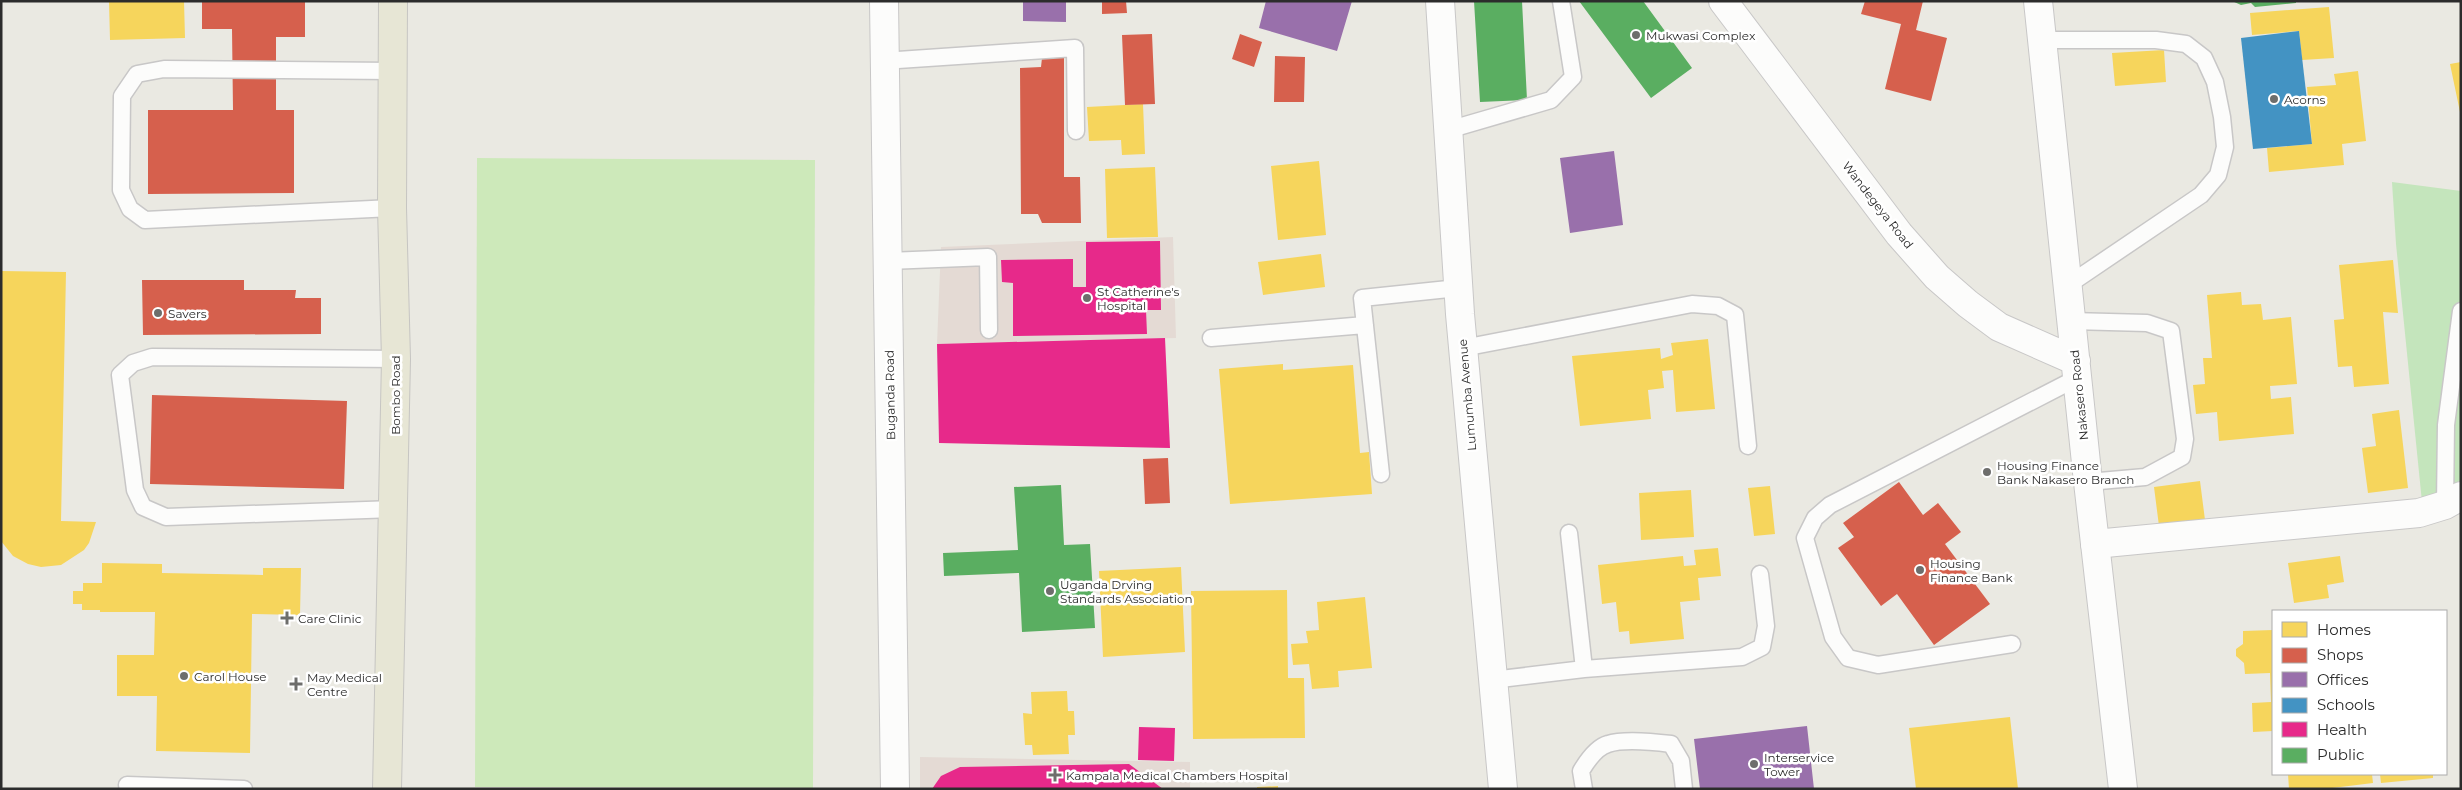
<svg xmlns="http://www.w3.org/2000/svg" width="2462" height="790" viewBox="0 0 2462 790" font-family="Montserrat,sans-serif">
<rect width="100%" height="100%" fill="#eae9e2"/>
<!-- medical -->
<path fill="#e4dad4" d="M1173 237 1176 338 937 344 941 247Z
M920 757 1190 762V789H920Z"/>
<!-- green -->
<path fill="#c4e5bc" d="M2392 182 2461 191V480L2422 502 2396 244Z"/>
<!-- pitch -->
<path fill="#cde9ba" d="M477 158 815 160 813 788 475 787Z"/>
<!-- homes -->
<path fill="#f6d55c" d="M109 1H184L185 38 110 40Z
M2329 7 2334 58 2302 60 2299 31 2252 35 2250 13Z
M2164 50 2166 82 2115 86 2112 53Z
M2461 62V112H2460L2450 64Z
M2358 71 2366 141 2342 144 2344 165 2269 172 2267 148 2312 144 2307 87 2336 85 2334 74Z
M1143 104 1145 154 1122 155 1121 140 1089 141 1087 107Z
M1319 161 1326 235 1278 240 1271 166Z
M1155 167 1158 237 1107 238 1105 169Z
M1321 254 1325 287 1263 295 1258 262Z
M2393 260 2398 313 2383 312 2389 384 2354 387 2352 366 2338 367 2334 320 2344 319 2339 265Z
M1 271 66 272 61 521 96 522 89 543 84 550 61 565 41 567 28 564 13 556 1 541Z
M2241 292 2242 305 2261 304 2263 320 2291 317 2297 384 2270 386 2271 399 2291 397 2294 434 2219 441 2217 412 2196 414 2193 385 2205 384 2203 358H2212L2207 295Z
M1708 339 1715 409 1676 412 1673 370 1662 371 1664 388 1648 390 1651 419 1580 426 1572 356 1660 348 1661 359 1673 355 1671 343Z
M1283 364V370L1353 365 1360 453 1369 452 1372 494 1230 504 1219 369Z
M2399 410 2408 488 2368 493 2362 448 2376 446 2372 414Z
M2200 481 2205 520 2159 526 2154 487Z
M1770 486 1775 534 1754 536 1748 488Z
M1691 490 1694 537 1641 540 1639 493Z
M1718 548 1721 576 1698 578 1700 600 1680 602 1684 639 1630 644 1629 631 1619 632 1616 602 1602 604 1598 565 1683 556 1684 566 1696 565 1694 550Z
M2340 556 2344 582 2327 585 2329 598 2294 603 2288 563Z
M102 563 162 564V573L263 575V568H301L300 615 252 614 250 753 156 751 157 696H117V655H154L155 612H100V610H82V604H73V591H83V583H102Z
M1181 567 1185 652 1103 657 1099 571Z
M1287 590 1288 678H1304L1305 738 1193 739 1191 591Z
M1365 597 1372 668 1338 671 1339 687 1312 689 1309 664 1293 665 1291 644 1308 643 1306 631 1319 630 1317 602Z
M2273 630V731L2253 732 2252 703 2271 702 2270 673 2245 674 2244 663 2236 656V649L2243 644V631Z
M1067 691 1068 711H1074L1075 735H1068L1069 754 1033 755 1032 745H1025L1023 713 1032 714 1031 692Z
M2010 717 2018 789H1916L1909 728Z
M2288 774H2372L2373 783 2324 789H2289Z
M2380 774H2433V778L2381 783Z
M1278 786V789H1257V787Z"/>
<!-- shops -->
<path fill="#d6604d" d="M202 1H305V37H276V110H294V193L148 194V110H233L232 29H202Z
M1102 1H1126L1127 13 1102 14Z
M1865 1H1923L1916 30 1947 38 1931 101 1885 89 1901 24 1861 14Z
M1152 34 1155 104 1125 105 1122 35Z
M1240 34 1262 42 1254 67 1232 59Z
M1275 56 1305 57 1304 102H1274Z
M1042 58H1064V177H1080L1081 223H1042L1038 214H1021L1020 68 1041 67Z
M142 280H244V290H296L295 298H321V334L143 335Z
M152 395 347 401 344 489 150 484Z
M1168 458 1170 503 1145 504 1143 459Z
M1899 482 1923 515 1938 503 1961 532 1945 544 1990 604 1934 645 1897 594 1881 606 1838 548 1854 537 1843 523Z"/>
<!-- offices -->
<path fill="#9970ab" d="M1023 1H1066V22L1023 21Z
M1266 1H1352L1337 51 1259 28Z
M1614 151 1623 225 1570 233 1560 158Z
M1807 726 1814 789H1700L1694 739Z"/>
<!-- schools -->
<path fill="#4393c3" d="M2299 31 2312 144 2253 149 2241 38Z"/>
<!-- health -->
<path fill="#e7298a" d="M1160 241 1161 310H1146L1147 334 1013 336V283L1002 282 1001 260 1073 259V287H1086V242Z
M1165 338 1170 448 939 443 937 344Z
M1139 727 1175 728 1174 761 1138 760Z
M1129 764 1163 789H932L941 776 960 767Z"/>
<!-- public -->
<path fill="#5aae61" d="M1474 1H1522L1527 100 1480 102Z
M1579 1H1643L1692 68 1651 98Z
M2232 1H2296V3L2255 7 2251 3 2241 5Z
M1061 485 1064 545 1090 544 1095 628 1022 632 1019 573 944 576 943 553 1018 550 1014 487Z"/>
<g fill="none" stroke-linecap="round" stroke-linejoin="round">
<defs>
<path id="service" d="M2041 40H2156L2186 44 2204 58 2215 82 2222 117 2225 147 2218 175 2201 195 2068 285
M883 61 1075 48 1076 131
M1448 130 1551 100 1573 77 1561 1
M392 208 145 220 130 209 121 190 122 96 137 74 164 69 393 71
M888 261 988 257 989 330
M2071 321 2147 323 2171 331 2185 439 2182 457 2145 477 2088 482
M1211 338 1365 325
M1463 348 1692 304 1718 306 1735 315 1748 446
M1381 474 1362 298 1458 288
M2445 505 2446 425 2461 311
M394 509 166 517 143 507 135 490 120 375 133 363 152 357 396 359
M1569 533 1584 669
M2012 644 1878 665 1848 658 1833 637 1805 538 1815 518 1830 505 2077 378
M1492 680 1584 669 1742 657 1762 647 1766 626 1760 574
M127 785 244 789
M1584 789 1581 771C1587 761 1597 747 1608 744 1623 739 1655 742 1671 744L1681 761 1684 789"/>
<path id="minor" d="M2095 544 2419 513 2445 505 2461 496"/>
<path id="tertiary" d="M1723 1 1899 234 1937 277 1968 304 1999 327 2076 361
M2038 1 2088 482 2123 789"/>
<path id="secondary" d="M884 1 895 789
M1440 1 1460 314 1503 789"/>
<path id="primary" d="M387 789 396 359 392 208 393 1"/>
</defs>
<!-- service casing -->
<use href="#service" stroke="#c8c7c7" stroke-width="19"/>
<!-- minor casing -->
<use href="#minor" stroke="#c8c7c7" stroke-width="30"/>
<!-- tertiary casing -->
<use href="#tertiary" stroke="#c8c7c7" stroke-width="30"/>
<!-- secondary casing -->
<use href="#secondary" stroke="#c8c7c7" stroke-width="30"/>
<!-- primary casing -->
<use href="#primary" stroke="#c6c5c2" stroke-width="30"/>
<!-- service -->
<use href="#service" stroke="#fcfcfb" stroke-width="16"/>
<!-- minor -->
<use href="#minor" stroke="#fcfcfb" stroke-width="28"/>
<!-- tertiary -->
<use href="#tertiary" stroke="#fcfcfb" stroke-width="28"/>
<!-- secondary -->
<use href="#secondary" stroke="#fcfcfb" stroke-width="28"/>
<!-- primary -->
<use href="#primary" stroke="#e7e6d5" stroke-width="28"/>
</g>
<!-- markers -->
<g fill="#6e6e6c" stroke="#fff" stroke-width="2">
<circle cx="1636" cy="35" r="5"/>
<circle cx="2274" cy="99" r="5"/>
<circle cx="1087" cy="298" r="5"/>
<circle cx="158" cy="313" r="5"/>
<circle cx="1987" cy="472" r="5"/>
<circle cx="1920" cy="570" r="5"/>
<circle cx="1050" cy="591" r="5"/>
<path d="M284.5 610.5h5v5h5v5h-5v5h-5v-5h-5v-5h5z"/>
<circle cx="184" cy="676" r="5"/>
<path d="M293.5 676.5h5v5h5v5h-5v5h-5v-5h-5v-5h5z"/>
<circle cx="1754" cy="764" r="5"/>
<path d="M1052.5 767.5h5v5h5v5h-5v5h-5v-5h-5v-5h5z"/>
</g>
<g text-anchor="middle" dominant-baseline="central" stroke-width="5" stroke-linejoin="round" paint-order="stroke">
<!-- poi labels -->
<g font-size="12" fill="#2c2c2c" stroke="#fff" text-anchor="start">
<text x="1646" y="35">Mukwasi Complex</text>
<text x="2284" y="99">Acorns</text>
<text x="1097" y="291">St Catherine's<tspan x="1097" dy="14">Hospital</tspan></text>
<text x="168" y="313">Savers</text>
<text x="1997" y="465">Housing Finance<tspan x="1997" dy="14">Bank Nakasero Branch</tspan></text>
<text x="1930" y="563">Housing<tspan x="1930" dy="14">Finance Bank</tspan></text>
<text x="1060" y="584">Uganda Drving<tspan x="1060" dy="14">Standards Association</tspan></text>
<text x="298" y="618">Care Clinic</text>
<text x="194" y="676">Carol House</text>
<text x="307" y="677">May Medical<tspan x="307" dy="14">Centre</tspan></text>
<text x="1764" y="757">Interservice<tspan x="1764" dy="14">Tower</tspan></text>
<text x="1066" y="775">Kampala Medical Chambers Hospital</text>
</g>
<!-- street labels -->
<g font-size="12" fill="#2c2c2c" stroke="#fff">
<text transform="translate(1878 205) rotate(52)">Wandegeya Road</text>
<text transform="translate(395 395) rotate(-90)">Bombo Road</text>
<text transform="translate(890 395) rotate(-91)">Buganda Road</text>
<text transform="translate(1467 395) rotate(-95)">Lumumba Avenue</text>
<text transform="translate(2079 395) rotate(-96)">Nakasero Road</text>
</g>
</g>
<!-- border -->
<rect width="2462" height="790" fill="none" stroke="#2c2c2c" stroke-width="5"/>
<!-- legend -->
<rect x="2272" y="610" width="175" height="165" fill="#ffffff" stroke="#ababab"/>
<rect x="2282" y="622" width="25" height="15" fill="#f6d55c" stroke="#ababab"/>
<text x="2317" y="635" font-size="15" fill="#2c2c2c">Homes</text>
<rect x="2282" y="648" width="25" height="15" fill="#d6604d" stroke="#ababab"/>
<text x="2317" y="660" font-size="15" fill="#2c2c2c">Shops</text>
<rect x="2282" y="672" width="25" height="15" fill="#9970ab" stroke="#ababab"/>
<text x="2317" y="685" font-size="15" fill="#2c2c2c">Offices</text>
<rect x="2282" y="698" width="25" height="15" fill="#4393c3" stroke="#ababab"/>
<text x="2317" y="710" font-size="15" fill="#2c2c2c">Schools</text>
<rect x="2282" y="722" width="25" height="15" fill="#e7298a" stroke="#ababab"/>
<text x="2317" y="735" font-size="15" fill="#2c2c2c">Health</text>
<rect x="2282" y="748" width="25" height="15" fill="#5aae61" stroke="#ababab"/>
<text x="2317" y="760" font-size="15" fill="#2c2c2c">Public</text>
</svg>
